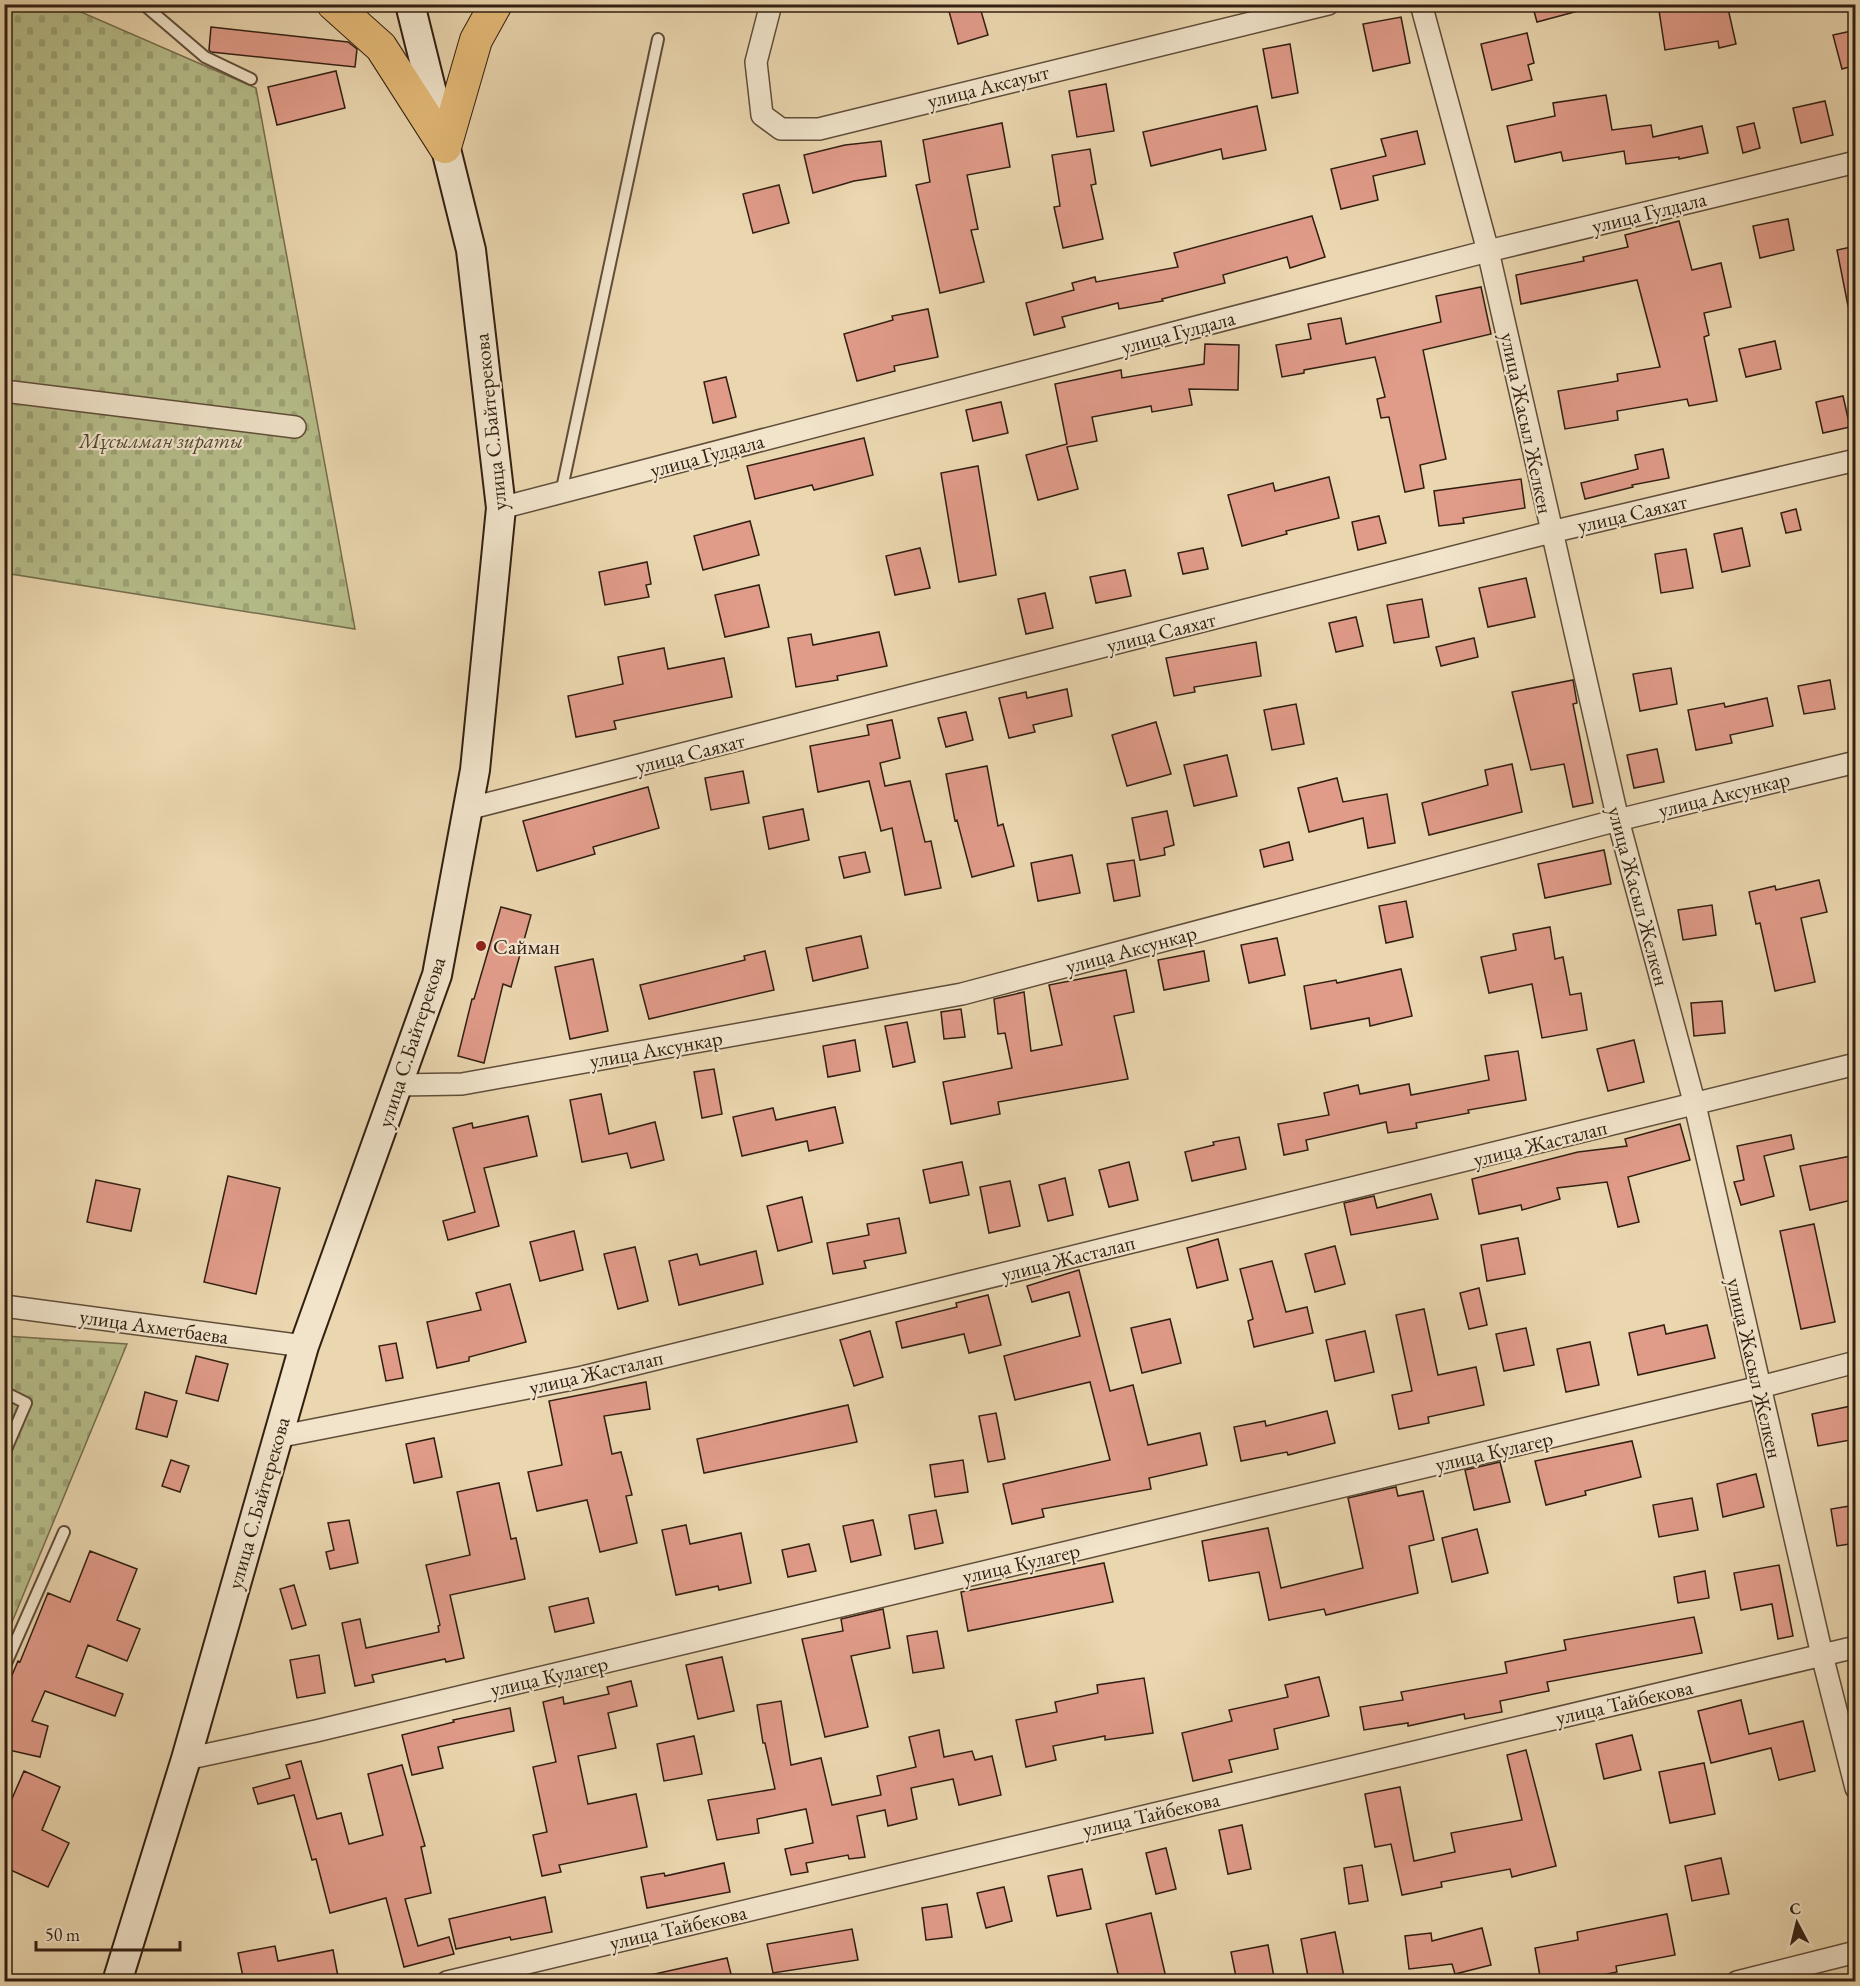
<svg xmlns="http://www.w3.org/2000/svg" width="1860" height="1986" viewBox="0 0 1860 1986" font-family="'EB Garamond',serif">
<defs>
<pattern id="cemetery-stones" width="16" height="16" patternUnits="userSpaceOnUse" patternTransform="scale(1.5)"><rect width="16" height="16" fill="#b6be8b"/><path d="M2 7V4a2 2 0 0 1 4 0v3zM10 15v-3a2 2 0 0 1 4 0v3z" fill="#9da377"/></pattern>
</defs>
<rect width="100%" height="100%" fill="#ead6af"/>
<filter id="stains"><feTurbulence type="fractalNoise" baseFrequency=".00333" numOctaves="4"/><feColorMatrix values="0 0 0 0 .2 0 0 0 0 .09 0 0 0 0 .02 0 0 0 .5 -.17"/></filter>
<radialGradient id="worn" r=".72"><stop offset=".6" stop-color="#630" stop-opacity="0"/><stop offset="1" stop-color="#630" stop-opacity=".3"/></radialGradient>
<!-- cemetery -->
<path fill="url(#cemetery-stones)" stroke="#746e4e" stroke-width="1.5" d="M4 5H65L256 88 355 629 5 573Z
M5 1336 127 1344 5 1639Z"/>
<!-- building -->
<path fill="#e09b89" stroke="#321f12" stroke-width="1.5" d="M947 4H979L988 35 958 44Z
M1532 4H1581L1582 10 1537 22Z
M1658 4H1727L1736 44 1719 48 1718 41 1665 50Z
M1401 17 1410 63 1373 71 1363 24Z
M211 27 348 42 357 49 355 67 211 52 209 50Z
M1856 30V65L1842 69 1833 35Z
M1527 33 1534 63 1528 65 1532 80 1492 90 1481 44Z
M1290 44 1298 93 1272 98 1263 49Z
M336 71 345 108 277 125 268 87Z
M1106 84 1114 131 1077 137 1069 91Z
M1606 95 1612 130 1651 125 1653 137 1702 126 1708 153 1679 159V157L1626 164 1624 151 1563 161 1561 152 1515 162 1507 126 1555 116 1553 103Z
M1825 101 1833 135 1801 143 1793 108Z
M1257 106 1266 150 1223 159 1221 149 1151 166 1143 132Z
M1002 123 1010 167 967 175 978 229 971 230 984 282 940 293 916 185 930 182 923 140Z
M1754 123 1760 148 1743 153 1737 127Z
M1417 131 1425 164 1373 176 1378 200 1341 209 1331 169 1386 156 1381 139Z
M881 141 886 176 854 181 813 193 804 155 845 145Z
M1090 149 1096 184 1091 185 1103 239 1063 248 1054 207 1060 206 1052 155Z
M779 185 789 223 753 233 743 194Z
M1312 216 1325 257 1290 268 1287 257 1223 275 1225 283 1162 299 1163 301 1119 309 1118 303 1062 317 1065 327 1034 335 1026 303 1074 290 1072 283 1095 277 1096 282 1178 267 1174 253Z
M1788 219 1794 250 1760 258 1753 226Z
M1679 221 1692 270 1721 263 1731 307 1704 313 1709 335 1704 337 1717 401 1689 406 1687 399 1617 411 1618 420 1565 429 1558 391 1618 381 1617 374 1660 367 1637 280 1521 304 1516 275 1584 261 1583 257 1628 247 1625 235Z
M1856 246V305L1848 306 1837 250Z
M1481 287 1491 334 1423 350 1446 459 1420 465 1424 488 1405 492 1389 417 1381 418 1377 399 1385 397 1375 357 1304 370V373L1282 377 1276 345 1311 339 1308 324 1341 318 1346 344 1441 322 1436 296Z
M928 309 938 357 894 366 895 371 857 381 844 334 893 320 892 316Z
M1775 341 1781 369 1746 377 1739 349Z
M1205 344 1239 345 1238 390 1189 389 1192 405 1152 412 1151 406 1092 417 1097 441 1067 447 1078 489 1038 500 1026 455 1067 444 1055 384 1121 370 1122 378 1204 364Z
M726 377 736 417 713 423 704 382Z
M1843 396 1850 427 1823 433 1816 402Z
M1001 402 1008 433 973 441 966 410Z
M864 438 873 475 814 490 812 485 755 499 747 466Z
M1663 449 1669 478 1632 485 1633 487 1585 499 1581 483 1638 469 1635 455Z
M978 466 996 575 959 582 941 473Z
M1329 477 1339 518 1286 531 1287 534 1242 546 1228 495 1273 483 1275 491Z
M1521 479 1525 508 1463 518 1464 523 1439 526 1434 491Z
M1796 509 1801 530 1786 533 1781 513Z
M1379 516 1386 543 1358 550 1352 522Z
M750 521 759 555 703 570 694 536Z
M1742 528 1750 566 1722 572 1714 534Z
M920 548 930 588 895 595 886 556Z
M1203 548 1208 569 1183 574 1178 553Z
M1686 549 1693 588 1661 593 1655 554Z
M647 562 651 584 646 585 649 597 605 605 599 572Z
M1125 570 1131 596 1096 603 1090 577Z
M1526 578 1535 617 1488 627 1479 588Z
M759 585 769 627 725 637 715 595Z
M1045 593 1053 628 1026 634 1018 599Z
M1422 599 1429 637 1394 643 1387 605Z
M1356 617 1363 646 1336 652 1329 623Z
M879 632 887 666 837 676 838 680 796 687 788 638 811 634 813 645Z
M1474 638 1478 657 1441 666 1436 647Z
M1256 642 1261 676 1194 687 1195 692 1174 696 1166 658Z
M664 648 668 669 724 658 732 697 614 721 616 729 576 737 568 696 623 684 618 657Z
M1671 668 1677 704 1640 711 1633 674Z
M1573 680 1577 703 1573 704 1593 803 1573 807 1564 764 1531 770 1512 692Z
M1830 680 1835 709 1804 714 1798 686Z
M1067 689 1072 716 1033 725 1035 732 1009 738 999 698 1026 692 1027 698Z
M1767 698 1773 726 1730 735 1732 743 1696 750 1688 710 1724 703 1725 707Z
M1296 704 1304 744 1272 750 1264 710Z
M966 712 973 740 946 747 938 718Z
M892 720 900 758 880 763 885 786 910 781 925 842 931 841 941 888 905 895 892 828 881 831 869 781 818 792 810 746 869 735 867 725Z
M1156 722 1171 774 1127 786 1112 735Z
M1657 749 1664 782 1634 788 1627 755Z
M1227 755 1237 796 1194 806 1184 765Z
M1512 764 1522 812 1429 835 1422 803 1488 785 1485 770Z
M987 766 998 826 1003 824 1014 866 972 877 957 820 955 821 946 774Z
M743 771 749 803 711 810 705 778Z
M1337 778 1343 802 1387 794 1395 843 1368 848 1363 818 1309 832 1298 788Z
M648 787 659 828 593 847 595 854 537 871 523 821Z
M803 809 809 840 769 849 763 817Z
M1167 811 1174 845 1164 848 1165 855 1140 860 1132 818Z
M1289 842 1293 860 1264 867 1260 850Z
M1604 850 1611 884 1545 898 1538 864Z
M865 852 870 872 844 878 839 857Z
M1072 855 1080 893 1038 901 1031 863Z
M1134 860 1140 896 1114 901 1107 864Z
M1819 880 1827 912 1801 918 1815 982 1775 991 1760 923 1756 924 1749 892 1775 886 1776 890Z
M1406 901 1413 937 1386 943 1379 906Z
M1712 905 1716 935 1683 940 1678 910Z
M501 907 531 915 511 987 503 984 484 1063 458 1056 472 999H474Z
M1550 927 1555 959 1563 957 1570 995 1581 993 1587 1030 1542 1038 1532 984 1489 993 1481 957 1516 950 1513 934Z
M861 936 868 968 813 981 806 948Z
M1277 938 1285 975 1249 983 1241 945Z
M765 951 774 990 649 1019 640 985 745 960 744 956Z
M1204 951 1209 981 1164 990 1158 960Z
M593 959 608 1031 570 1039 555 967Z
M1401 969 1412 1016 1370 1026 1369 1018 1311 1029 1304 986 1336 980 1337 983Z
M1126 970 1134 1012 1114 1016 1128 1079 998 1102 1000 1114 951 1124 943 1082 1012 1068 1005 1033 998 1034 994 999 1024 992 1031 1051 1062 1045 1049 985Z
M1722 1001 1725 1033 1694 1036 1691 1003Z
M961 1009 965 1037 944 1039 941 1012Z
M907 1022 915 1062 893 1067 885 1026Z
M855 1040 860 1071 828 1077 823 1046Z
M1634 1040 1644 1082 1608 1091 1597 1049Z
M1518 1051 1526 1100 1468 1110 1469 1113 1416 1123 1417 1128 1388 1133 1386 1122 1306 1140 1308 1150 1284 1155 1278 1124 1329 1115 1324 1093 1358 1085 1360 1094 1409 1084 1411 1095 1489 1080 1485 1056Z
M714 1069 722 1114 702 1118 694 1072Z
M601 1094 609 1134 655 1122 664 1160 631 1168 627 1153 582 1162 570 1100Z
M835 1107 843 1143 809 1151 807 1141 742 1156 733 1117 773 1108 776 1120Z
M528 1116 537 1156 484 1168 499 1226 448 1240 443 1221 475 1212 453 1128 472 1123 473 1128Z
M1680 1124 1690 1160 1628 1177 1639 1222 1618 1227 1607 1182 1557 1188 1560 1199 1522 1210 1521 1205 1479 1214 1472 1179 1578 1152 1627 1146 1625 1139Z
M1791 1135 1794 1149 1764 1156 1774 1196 1741 1205 1734 1182 1744 1180 1737 1146Z
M1239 1137 1246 1169 1192 1181 1185 1152 1214 1145 1213 1142Z
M1856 1155V1199L1810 1210 1800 1166Z
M962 1162 969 1195 930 1203 923 1170Z
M1129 1162 1138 1200 1109 1207 1099 1170Z
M228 1176 280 1188 256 1294 204 1282Z
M1065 1178 1073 1215 1048 1221 1039 1185Z
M96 1180 140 1189 131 1231 87 1222Z
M1010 1181 1020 1226 989 1233 980 1187Z
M1431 1194 1438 1219 1351 1235 1344 1203 1374 1196 1377 1208Z
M802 1197 812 1242 778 1251 767 1206Z
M899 1218 906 1253 864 1261 866 1268 833 1274 827 1243 869 1235 867 1224Z
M1814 1224 1835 1322 1801 1329 1780 1231Z
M574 1231 583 1270 540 1281 530 1242Z
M1518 1238 1525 1274 1487 1281 1481 1245Z
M1218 1239 1228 1280 1197 1288 1187 1248Z
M1335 1246 1345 1284 1315 1292 1305 1254Z
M635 1247 648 1301 618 1309 604 1254Z
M756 1251 763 1284 679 1305 669 1261 697 1254 700 1265Z
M1272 1261 1286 1312 1307 1307 1313 1333 1254 1347 1248 1321 1253 1319 1240 1269Z
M1079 1270 1110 1391 1133 1385 1148 1445 1200 1433 1207 1465 1149 1478 1151 1489 1042 1509 1044 1517 1012 1524 1003 1484 1110 1460 1090 1382 1015 1400 1004 1356 1080 1336 1069 1292 1032 1302 1027 1286Z
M510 1284 526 1342 469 1357V1361L437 1368 427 1322 481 1310 476 1293Z
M1479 1288 1487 1325 1469 1329 1460 1293Z
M988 1295 1001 1345 969 1353 964 1334 902 1348 896 1322 957 1307 956 1303Z
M1424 1309 1438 1375 1476 1367 1484 1405 1428 1417 1429 1423 1399 1429 1392 1395 1412 1391 1396 1315Z
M1170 1319 1181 1363 1142 1373 1131 1328Z
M1664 1325 1666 1334 1707 1325 1715 1358 1638 1375 1629 1333Z
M1526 1328 1534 1365 1504 1371 1496 1334Z
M870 1331 883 1377 854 1386 840 1340Z
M1365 1331 1374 1372 1335 1381 1326 1340Z
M1590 1342 1599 1385 1566 1392 1557 1349Z
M396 1343 403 1378 386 1381 379 1346Z
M196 1356 228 1364 218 1401 186 1393Z
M646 1382 650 1409 604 1416 612 1454 621 1452 632 1495 626 1496 637 1543 600 1552 587 1500 537 1511 528 1472 562 1465 549 1401Z
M145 1392 177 1401 167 1437 136 1429Z
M848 1405 857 1442 704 1473 697 1439Z
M1856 1405V1439L1818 1446 1812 1414Z
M1327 1411 1335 1443 1288 1455 1287 1452 1241 1461 1234 1427 1265 1421 1266 1426Z
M996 1413 1005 1459 988 1462 979 1416Z
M434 1438 442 1477 414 1483 406 1444Z
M1632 1441 1641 1477 1585 1491 1586 1495 1546 1505 1535 1461Z
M171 1460 189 1466 180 1492 162 1486Z
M963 1460 968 1492 935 1497 930 1465Z
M1500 1462 1510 1502 1474 1510 1465 1470Z
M1756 1474 1764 1507 1723 1517 1717 1484Z
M499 1483 511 1539 516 1538 525 1579 450 1595 464 1658 446 1662 445 1659 372 1675 374 1682 355 1686 342 1623 360 1619 366 1648 439 1632 438 1626 440 1625 426 1565 470 1555 457 1492Z
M1396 1487 1398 1496 1423 1491 1434 1540 1409 1546 1418 1593 1326 1615 1324 1609 1269 1620 1259 1572 1209 1581 1202 1541 1268 1528 1281 1588 1363 1568 1348 1498Z
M1692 1498 1698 1530 1659 1537 1653 1505Z
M1856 1505V1543L1837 1546 1831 1509Z
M936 1510 943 1543 915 1549 909 1515Z
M349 1520 358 1563 330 1569 326 1552 334 1550 328 1523Z
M873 1520 881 1555 851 1562 843 1526Z
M686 1525 690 1544 741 1533 751 1583 719 1590 718 1586 676 1595 662 1530Z
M1477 1529 1488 1573 1452 1582 1442 1538Z
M809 1544 816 1571 788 1577 782 1550Z
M90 1551 137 1569 117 1620 140 1629 127 1661 88 1645 76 1677 123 1694 115 1716 45 1691 32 1721 48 1726 40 1757 4 1749V1694L18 1661 20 1662 48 1593 70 1602Z
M1104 1563 1113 1602 968 1631 961 1592Z
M1779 1565 1793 1636 1778 1639 1772 1604 1741 1610 1734 1573Z
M1705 1571 1709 1598 1678 1603 1674 1577Z
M294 1585 306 1625 292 1629 280 1589Z
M588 1598 594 1623 555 1632 549 1607Z
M883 1609 890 1648 851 1656 868 1727 825 1737 802 1639 843 1631 841 1619Z
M1694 1617 1702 1653 1547 1682 1549 1691 1500 1701 1502 1712 1465 1719 1464 1714 1408 1726V1723L1364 1730 1360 1707 1403 1700 1401 1692 1507 1673 1505 1662 1566 1650 1564 1640Z
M937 1631 944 1668 913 1673 907 1636Z
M319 1655 325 1693 297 1698 290 1660Z
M722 1657 734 1711 698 1719 686 1665Z
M1319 1677 1329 1716 1274 1729 1278 1749 1229 1760 1232 1772 1193 1781 1182 1733 1232 1721 1229 1710 1288 1697 1285 1685Z
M1144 1678 1153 1733 1105 1740V1736L1053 1746 1056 1760 1026 1767 1016 1720 1057 1712 1055 1702 1098 1693 1097 1685Z
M631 1681 637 1706 608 1713 616 1748 578 1756 588 1804 636 1794 647 1847 559 1865 561 1872 542 1876 533 1835 547 1832 533 1767 556 1762 543 1702 563 1697 564 1704 609 1694 607 1687Z
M1741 1700 1749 1734 1803 1721 1815 1771 1779 1780 1771 1748 1711 1763 1698 1711Z
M781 1701 791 1765 821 1758 832 1805 881 1795 877 1776 916 1767 909 1737 939 1730 944 1757 972 1751 975 1760 992 1756 1001 1795 959 1805 953 1779 911 1788 917 1819 888 1826 885 1810 857 1816 865 1857 849 1859 848 1855 806 1863 808 1872 791 1875 785 1849 813 1843 806 1809 757 1819 759 1833 717 1840 708 1800 775 1789 765 1743H763L757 1705Z
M510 1708 514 1731 438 1747 443 1768 412 1775 402 1735 454 1722 453 1720Z
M1632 1735 1641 1770 1604 1779 1596 1744Z
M694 1736 702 1774 664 1781 657 1744Z
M1526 1750 1556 1866 1512 1877 1510 1869 1441 1882 1442 1887 1402 1895 1391 1844 1375 1847 1365 1794 1400 1787 1414 1861 1455 1852 1451 1833 1522 1820 1507 1755Z
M301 1761 317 1819 341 1813 349 1844 383 1835 368 1774 402 1765 425 1846 421 1847 431 1893 405 1899 418 1946 449 1937 454 1954 404 1967 386 1898 330 1913 316 1859 312 1860 294 1795 258 1804 253 1788 290 1778 286 1765Z
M1704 1763 1715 1814 1670 1823 1659 1772Z
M24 1771 60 1787 42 1830 69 1843 48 1887 4 1867V1817Z
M1242 1825 1251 1869 1228 1874 1219 1830Z
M1166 1848 1176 1889 1156 1894 1146 1853Z
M1721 1858 1729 1894 1692 1901 1685 1866Z
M724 1863 730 1892 647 1908 641 1877 664 1873 665 1876Z
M1362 1865 1368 1901 1349 1904 1344 1868Z
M1082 1869 1091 1909 1057 1916 1048 1876Z
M1004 1887 1012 1921 986 1928 977 1893Z
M545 1897 552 1932 511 1940 510 1937 456 1949 449 1919Z
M947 1904 952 1937 926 1940 922 1908Z
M1151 1913 1167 1982H1120L1106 1924Z
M1667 1914 1675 1955 1616 1966 1617 1972 1568 1982H1541L1535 1948 1578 1940 1577 1932Z
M1482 1928 1491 1965 1455 1974 1452 1964 1409 1969 1405 1936 1431 1933 1432 1941Z
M852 1929 858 1960 773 1973 767 1944Z
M1335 1932 1345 1982H1309L1301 1939Z
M1268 1945 1274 1977 1237 1982 1231 1952Z
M275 1946 278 1961 333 1950 339 1982H244L238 1953Z
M727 1958 733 1982H651L650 1975Z"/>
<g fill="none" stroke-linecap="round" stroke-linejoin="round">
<defs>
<path id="lane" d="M143 4 205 57 251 79
M561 493 658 39
M4 1392 26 1403 4 1454
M4 1668 64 1532"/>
<path id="street" d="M771 4 756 62 762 115 781 129H819L1328 4
M1421 4 1488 251 1618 820 1695 1105 1822 1655 1856 1788
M4 391 295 427
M501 508 1488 251 1856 162
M467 809 1551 532 1856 460
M398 1085 462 1084 962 994 1618 820 1856 762
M4 1306 304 1346
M277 1437 583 1377 1856 1064
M186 1759 316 1731 1760 1387 1856 1362
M447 1982 1856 1647
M1737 1982 1856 1952"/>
<path id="secondary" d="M117 1982 186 1759 304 1346 437 975 475 770 501 508 471 250 410 4"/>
<path id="primary" d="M333 4 381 47 445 147
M445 147 476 40 496 4"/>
</defs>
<!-- lane casing -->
<use href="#lane" stroke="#604d39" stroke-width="14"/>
<!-- street casing -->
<use href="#street" stroke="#604d39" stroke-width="24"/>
<!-- secondary casing -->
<use href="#secondary" stroke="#321f12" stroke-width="32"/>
<!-- primary casing -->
<use href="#primary" stroke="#321f12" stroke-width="34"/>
<!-- lane -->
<use href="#lane" stroke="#f1e4cb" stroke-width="10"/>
<!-- street -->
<use href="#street" stroke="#f1e4cb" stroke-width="21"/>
<!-- secondary -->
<use href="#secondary" stroke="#f1e4cb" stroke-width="28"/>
<!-- primary -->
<use href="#primary" stroke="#e5bb78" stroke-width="32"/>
</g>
<!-- markers -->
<circle fill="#8f2418" stroke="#f1e4cb" stroke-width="2" cx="481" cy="946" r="6"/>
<g text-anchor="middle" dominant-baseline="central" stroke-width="4.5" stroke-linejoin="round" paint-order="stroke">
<!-- street labels -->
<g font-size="21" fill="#321f12" stroke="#f1e4cb">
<text transform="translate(988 86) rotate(-14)">улица Аксауыт</text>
<text transform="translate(1649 212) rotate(-14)">улица Гулдала</text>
<text transform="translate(1178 332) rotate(-15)">улица Гулдала</text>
<text transform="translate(490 422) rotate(-96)">улица С.Байтерекова</text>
<text transform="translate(1527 423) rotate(78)">улица Жасыл Желкен</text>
<text transform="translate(707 455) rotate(-15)">улица Гулдала</text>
<text transform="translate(1632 513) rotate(-13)">улица Саяхат</text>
<text transform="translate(1161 632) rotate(-14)">улица Саяхат</text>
<text transform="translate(690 753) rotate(-14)">улица Саяхат</text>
<text transform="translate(1724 794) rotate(-14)">улица Аксункар</text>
<text transform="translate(1639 896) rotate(75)">улица Жасыл Желкен</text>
<text transform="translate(1131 949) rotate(-15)">улица Аксункар</text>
<text transform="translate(411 1042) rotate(-72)">улица С.Байтерекова</text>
<text transform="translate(656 1049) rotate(-10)">улица Аксункар</text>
<text transform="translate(1540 1143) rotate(-14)">улица Жасталап</text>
<text transform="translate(1068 1258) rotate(-14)">улица Жасталап</text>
<text transform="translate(154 1326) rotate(8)">улица Ахметбаева</text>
<text transform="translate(1755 1368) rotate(77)">улица Жасыл Желкен</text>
<text transform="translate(596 1372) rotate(-13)">улица Жасталап</text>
<text transform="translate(1494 1451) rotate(-13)">улица Кулагер</text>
<text transform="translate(258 1503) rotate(-74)">улица С.Байтерекова</text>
<text transform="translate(1021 1563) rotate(-13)">улица Кулагер</text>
<text transform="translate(549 1676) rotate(-13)">улица Кулагер</text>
<text transform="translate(1624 1702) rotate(-13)">улица Тайбекова</text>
<text transform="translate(1151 1814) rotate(-13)">улица Тайбекова</text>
<text transform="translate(678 1927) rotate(-13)">улица Тайбекова</text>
</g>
<!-- park labels -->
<g font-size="21" font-style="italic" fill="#534730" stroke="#f1e4cb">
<text x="161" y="440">Мұсылман зираты</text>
</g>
<!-- poi labels -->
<g font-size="21" fill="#321f12" stroke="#f1e4cb" text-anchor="start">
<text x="493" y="946">Сайман</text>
</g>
</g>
<!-- margin -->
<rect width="1860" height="1986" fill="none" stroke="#ead6af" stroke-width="24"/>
<rect x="6" y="6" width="1848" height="1974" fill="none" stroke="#321f12" stroke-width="3"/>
<rect x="12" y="12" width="1836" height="1962" fill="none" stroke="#321f12" stroke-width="1.5"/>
<!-- north arrow -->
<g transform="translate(1797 1923) rotate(353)" stroke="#f1e4cb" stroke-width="4.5" paint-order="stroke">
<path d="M0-4.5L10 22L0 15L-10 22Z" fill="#321f12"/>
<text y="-9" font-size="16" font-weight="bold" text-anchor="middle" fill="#321f12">С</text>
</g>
<!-- scale -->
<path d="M36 1941v9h144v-9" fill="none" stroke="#321f12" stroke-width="3"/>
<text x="45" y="1941" font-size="18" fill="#321f12" stroke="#f1e4cb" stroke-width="4.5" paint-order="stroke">50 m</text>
<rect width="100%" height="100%" filter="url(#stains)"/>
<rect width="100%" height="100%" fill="url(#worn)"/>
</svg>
